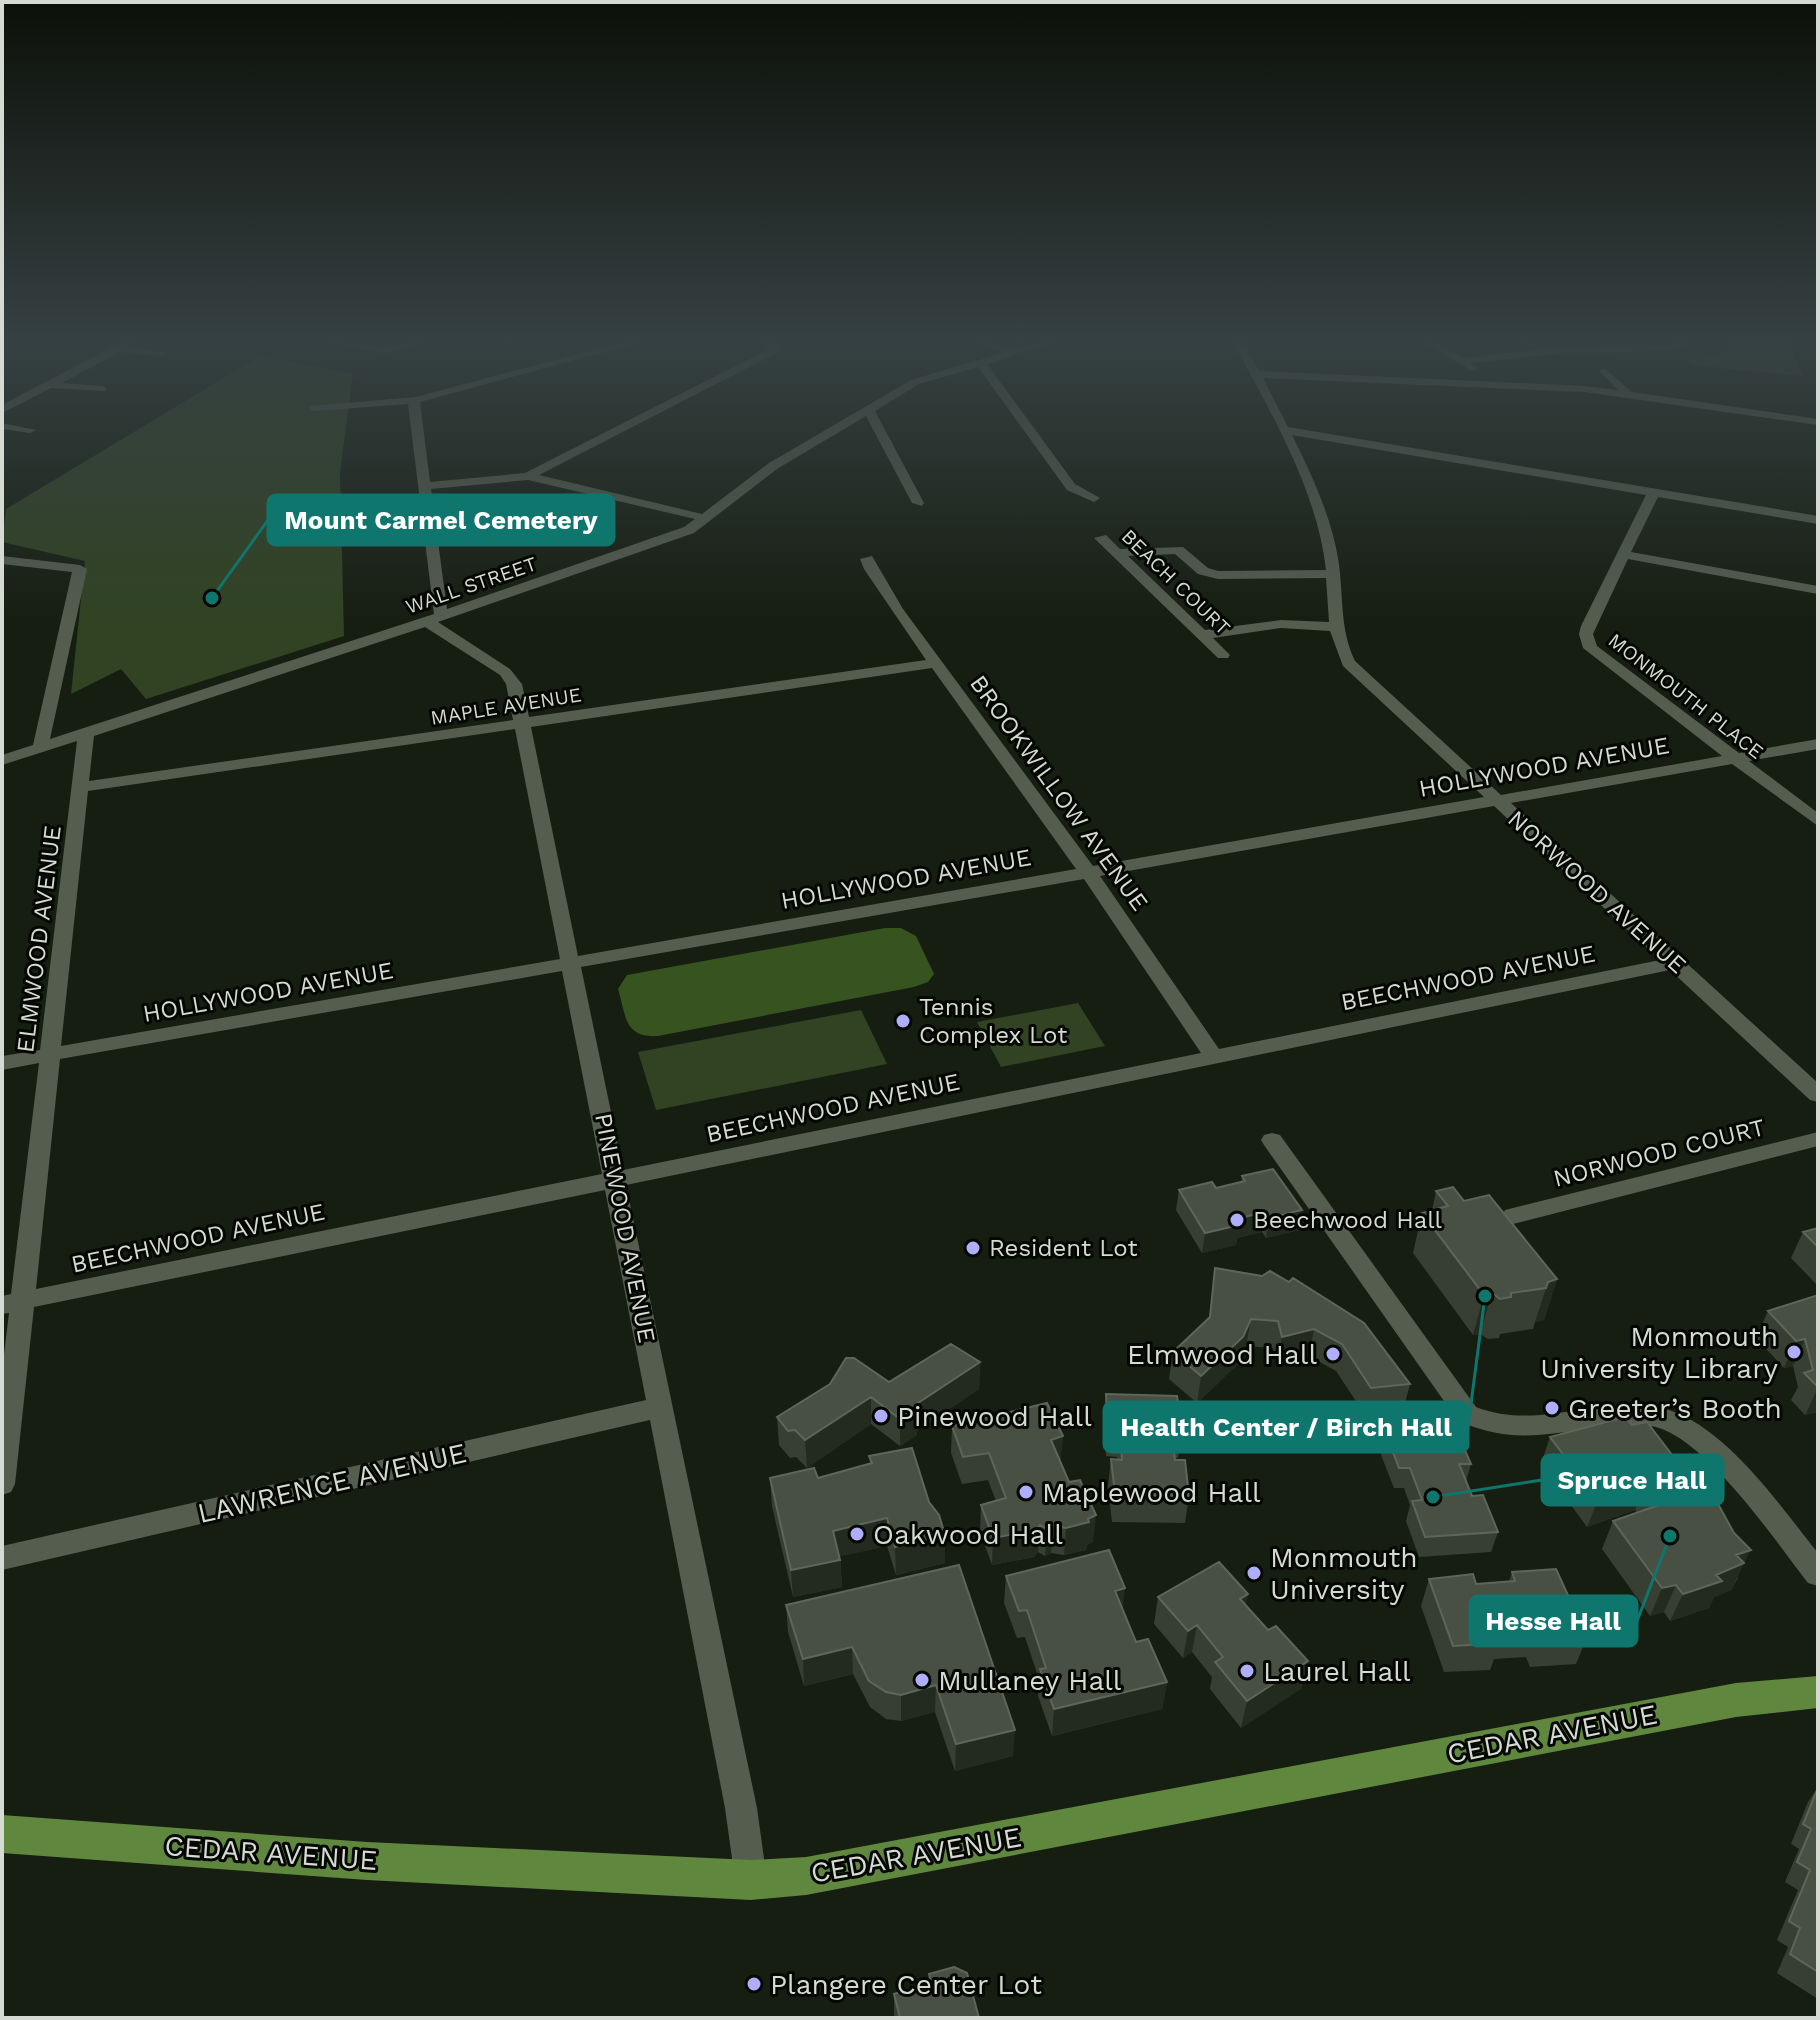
<svg xmlns="http://www.w3.org/2000/svg" width="1820" height="2020" viewBox="0 0 1820 2020" font-family="'Work Sans',sans-serif">
<rect width="100%" height="100%" fill="#161e11"/>
<!-- green -->
<path fill="#314323" d="M1730 339H1786L1803 376 1692 365 1686 361 1718 355 1733 344Z
M260 356 353 374 340 472 344 636 146 699 121 669 71 694 85 561 2 542 6 509Z
M1078 1003 1105 1046 1001 1067 977 1022Z
M861 1010 887 1064 656 1110 638 1052Z"/>
<!-- water -->
<path fill="#365320" d="M885 928H901L916 936 934 974 928 982 914 987 658 1036C624 1038 626 1016 618 989L627 975Z"/>
<g fill="none" stroke-linecap="round" stroke-linejoin="round">
<!-- minor -->
<path fill="#545d4e" fill-rule="evenodd" d="M2 339H8L2 343Z
M127 339 137 341 129 347 168 353 163 356 119 352 62 383 102 386 106 387V391L51 388 2 413V405Z
M316 339C339 339 364 348 386 346 405 345 423 339 443 339L384 353Z
M634 339H652L420 402 430 482 525 473 769 349 757 339H769L780 347V351L539 475 702 514 769 463 911 380 1005 352 966 339C983 339 1002 349 1018 348 1034 346 1046 339 1063 339L987 364 1075 484 1100 498 1094 502 1067 490 978 367 919 384 875 411 924 503 922 506 912 503 866 416 777 469 694 533 438 622 510 669 522 684 529 717 926 660 864 569 860 559 872 556 903 609 1093 866 1484 797 1343 666 1330 631 1281 628 1213 638 1230 655 1228 658H1218L1094 538 1106 535 1120 549 1183 547 1208 568 1218 571 1326 570C1317 488 1269 411 1232 339H1242L1259 371 1584 386 1618 390 1599 371 1604 368 1632 392 1818 419V425L1584 392 1263 378 1288 427 1818 516V524L1658 497 1631 552 1818 586V594L1628 559 1593 634 1597 646 1739 753 1818 739V749L1749 761 1818 813V826L1732 764 1511 803 1818 1083V1102L1810 1100 1670 970 626 1185 757 1808 767 1880 762 1891 751 1896 740 1891 735 1880 725 1808 650 1420 2 1570V1546L646 1400 605 1190 34 1307 15 1484 11 1492 2 1495V1371L9 1313 2 1314V1296L11 1294 39 1063 2 1070V1056L40 1050 77 741 2 765V755L33 745 72 572 2 564V556L80 565 87 569 50 739 434 614 408 404 314 411 310 410V406L416 397ZM1292 435 1646 495 1581 626 1579 634 1583 648 1722 756 1501 795 1355 661C1339 628 1344 594 1338 558 1331 516 1311 473 1292 435ZM528 480 695 519 684 527 447 609 431 489ZM1175 554 1198 574 1218 579 1326 578 1329 622 1281 620 1205 630 1128 556ZM425 627 500 675 506 684 513 720 89 781 94 736ZM932 668 1076 869 578 956 531 727ZM515 729 560 959 61 1046 88 791ZM1494 806 1660 960 1219 1049 1100 876ZM1084 879 1201 1053 623 1170 581 967ZM562 971 602 1174 36 1289 60 1059Z
M1419 339H1432L1462 358 1564 347 1671 345 1682 339H1696L1673 351 1564 353 1471 363 1477 368 1472 371Z
M2 423 36 430 30 433 2 429Z
M1818 1132V1146L1513 1224 1505 1222 1502 1216 1505 1210 1513 1208Z
M1272 1133 1280 1135 1476 1407C1515 1422 1551 1414 1591 1408 1617 1404 1644 1402 1669 1410 1729 1430 1780 1506 1818 1553V1586L1808 1583C1774 1539 1713 1449 1662 1429 1641 1421 1616 1425 1595 1428 1541 1435 1510 1443 1458 1421L1264 1145 1261 1140 1264 1135Z"/>
<!-- major -->
<path fill="#60873e" fill-rule="evenodd" d="M1818 1676V1708L1736 1717 806 1895 751 1900 367 1880 2 1853V1815L367 1842 751 1860 806 1857 1736 1683Z"/>
</g>
<!-- wall -->
<path fill="#373f32" d="M1242 1176 1302 1210 1299 1230 1266 1238 1262 1232 1237 1238 1236 1245 1202 1253 1176 1210 1179 1190 1216 1188 1241 1183Z
M1436 1191 1464 1201 1557 1279 1544 1320 1535 1322 1533 1329 1500 1334 1499 1338 1488 1339 1480 1334 1473 1335 1413 1253 1422 1213 1432 1210Z
M1818 1228V1286L1791 1258 1803 1232Z
M1215 1268 1410 1384 1403 1411 1365 1415 1336 1371 1309 1356 1277 1365 1273 1348 1246 1346 1238 1364 1197 1403 1169 1379 1173 1352 1209 1318Z
M1818 1295V1412L1805 1415 1791 1400 1798 1387 1793 1366 1784 1368 1756 1338 1768 1311Z
M980 1362 979 1389 917 1431V1435L900 1446 871 1424 807 1468 796 1457 790 1458 779 1445 777 1417 889 1382Z
M1106 1394 1182 1430 1178 1458H1175L1189 1496 1185 1523 1112 1522 1108 1487 1111 1459 1117 1460V1457L1106 1456 1103 1421Z
M1625 1417 1738 1578 1731 1590 1714 1597 1709 1608 1670 1621 1664 1612 1650 1616 1602 1549 1613 1521 1637 1513 1635 1510 1587 1527 1541 1464 1550 1437Z
M952 1426 1063 1436 1060 1462 1093 1542 1087 1545 1086 1550 1064 1555 1051 1553 1045 1556 1038 1552 1034 1557 992 1565 980 1532 981 1505 996 1501 988 1480 962 1484 951 1453Z
M1386 1434 1471 1464 1466 1481 1472 1496 1498 1532 1491 1552 1419 1557 1406 1521 1410 1505 1404 1488H1394L1381 1455Z
M869 1456 929 1502 945 1535V1563L896 1575 887 1546 840 1556 842 1587 793 1597 772 1506 770 1478H818L870 1464Z
M959 1565 1013 1756 955 1771 935 1712 901 1721 886 1719 870 1707 853 1674 804 1686 788 1632 786 1605Z
M1512 1572 1587 1637 1576 1664 1530 1667 1526 1657 1494 1659 1490 1670 1444 1672 1421 1606 1429 1579 1476 1584 1509 1581Z
M1006 1576 1123 1610 1136 1642 1167 1682 1162 1709 1052 1736 1038 1696 1039 1679 1025 1637 1017 1638 1004 1603Z
M1158 1597 1246 1605 1302 1688 1241 1728 1210 1689 1212 1677 1192 1652 1183 1658 1154 1624Z
M1818 1787V1999L1777 1973 1788 1947 1777 1940 1798 1890 1785 1882 1799 1849 1791 1844 1808 1802Z
M929 1974 979 2018H894V1994L929 1984Z"/>
<!-- shaded-wall -->
<path fill="#232b1e" d="M1302 1210 1299 1230 1266 1238 1269 1218Z
M1265 1212 1262 1232 1237 1238 1236 1245 1202 1253 1205 1233 1236 1219Z
M1557 1279 1544 1320 1535 1322 1548 1282Z
M1492 1293 1480 1334 1473 1335 1484 1295Z
M1251 1319 1246 1346 1238 1364 1197 1403 1201 1376Z
M1314 1329 1309 1356 1277 1365 1282 1337Z
M1805 1339 1793 1366 1784 1368 1796 1341Z
M980 1362 979 1389 917 1431V1435L900 1446V1419L915 1405Z
M1818 1388V1412L1805 1415Z
M871 1397V1424L807 1468 805 1440Z
M1063 1436 1060 1464 1051 1440Z
M1646 1483 1635 1510 1587 1527 1598 1500Z
M1096 1515 1093 1542 1087 1545 1086 1550 1064 1555 1066 1528Z
M887 1518V1546L834 1558 833 1531Z
M1040 1525 1038 1552 1034 1557 992 1565 993 1538Z
M1053 1526 1051 1553 1045 1556 1047 1529Z
M945 1535V1563L896 1575 895 1547Z
M1751 1550 1731 1590 1714 1597 1709 1608 1670 1621 1683 1594 1716 1575 1736 1555Z
M840 1560 842 1587 793 1597 791 1570Z
M1676 1585 1664 1612 1650 1616 1662 1588Z
M1125 1588 1122 1615 1115 1591Z
M1248 1594 1243 1622 1240 1599Z
M1197 1625 1192 1652 1183 1658 1188 1631Z
M852 1647 853 1674 804 1686 803 1659Z
M1308 1661 1302 1688 1241 1728 1247 1701Z
M1167 1682 1162 1709 1052 1736 1054 1709Z
M936 1685 935 1712 901 1721V1695Z
M1015 1730 1013 1756 955 1771 956 1744Z"/>
<!-- building -->
<path fill="#484f43" stroke="#5e655a" stroke-width="2" d="M1273 1169 1302 1210 1269 1218 1265 1212 1236 1219 1239 1225 1205 1233 1179 1190 1212 1182 1216 1188 1245 1181 1242 1176Z
M1453 1187 1464 1201 1489 1195 1557 1279 1548 1282 1546 1288 1511 1293V1297L1500 1299 1492 1293 1484 1295 1422 1213 1448 1206 1436 1191Z
M1818 1228V1247L1803 1232Z
M1215 1268 1262 1276 1270 1271 1289 1282 1293 1278 1364 1323 1410 1384 1371 1388 1342 1344 1314 1329 1282 1337 1278 1321 1251 1319 1243 1337 1201 1376 1173 1352 1210 1317Z
M1818 1295V1387L1804 1373 1813 1370 1805 1339 1796 1341 1768 1311Z
M951 1344 980 1362 915 1405 917 1408 900 1419 871 1397 805 1440 795 1430 788 1431 777 1417 830 1384 846 1358H854L889 1382Z
M1106 1394 1177 1396 1182 1430H1171L1175 1460H1185L1189 1496 1115 1494 1111 1459 1122 1460 1120 1430 1108 1428Z
M1047 1403 1063 1436 1051 1440 1069 1482 1080 1480 1096 1515 1088 1519 1089 1522 1066 1528 1053 1526 1047 1529 1040 1525 1036 1530 993 1538 981 1505 1006 1498 989 1453 963 1457 952 1426Z
M1625 1417 1632 1425 1647 1422 1682 1468 1690 1466 1706 1482 1734 1533 1751 1550 1736 1555 1744 1563 1716 1575 1722 1581 1683 1594 1676 1585 1662 1588 1613 1521 1662 1504 1646 1483 1598 1500 1550 1437Z
M1456 1430 1471 1464H1459L1472 1496 1483 1495 1498 1532 1425 1537 1412 1501 1422 1500 1410 1468H1399L1386 1434Z
M912 1448 929 1502 939 1515 945 1535 895 1547 887 1518 833 1531 840 1560 791 1570 770 1478 814 1468 818 1478 872 1463 869 1456Z
M1109 1550 1125 1588 1115 1591 1136 1642 1148 1639 1167 1682 1054 1709 1040 1669 1046 1668 1027 1610 1019 1611 1006 1576Z
M1219 1562 1248 1594 1240 1599 1268 1630 1276 1626 1308 1661 1247 1701 1215 1662 1223 1657 1197 1625 1188 1631 1158 1597Z
M959 1565 1015 1730 956 1744 936 1685 901 1695 886 1692 869 1681 852 1647 803 1659 786 1605Z
M1556 1569 1587 1637 1540 1640 1536 1630 1495 1632 1500 1643 1453 1646 1429 1579 1473 1574 1476 1584 1515 1581 1512 1572Z
M1818 1788V1972L1790 1954 1800 1928 1789 1921 1810 1870 1797 1862 1811 1829 1803 1824Z
M954 1967 967 1973 979 2018H900L894 1994 931 1983 929 1974Z"/>
<!-- sky -->
<linearGradient id="sky" x2="0" y2="1"><stop stop-color="#0c1009"/><stop offset="0.55" stop-color="#364143"/><stop offset="1" stop-color="#364143" stop-opacity="0"/></linearGradient>
<rect width="1820" height="622" fill="url(#sky)"/>
<!-- markers -->
<g fill="#aeaefb" stroke="#050703" stroke-width="3">
<circle cx="903" cy="1021" r="8"/>
<circle cx="1237" cy="1220" r="8"/>
<circle cx="973" cy="1248" r="8"/>
<circle cx="1794" cy="1352" r="8"/>
<circle cx="1333" cy="1354" r="8"/>
<circle cx="1552" cy="1408" r="8"/>
<circle cx="881" cy="1416" r="8"/>
<circle cx="1026" cy="1492" r="8"/>
<circle cx="857" cy="1534" r="8"/>
<circle cx="1254" cy="1573" r="8"/>
<circle cx="1247" cy="1671" r="8"/>
<circle cx="922" cy="1680" r="8"/>
<circle cx="754" cy="1984" r="8"/>
</g>
<g text-anchor="middle" dominant-baseline="central" stroke-width="6" stroke-linejoin="round" paint-order="stroke">
<!-- far-street labels -->
<g font-size="20" fill="#d5dad2" stroke="#050703">
<text transform="translate(1176 582) rotate(44)">BEACH COURT</text>
<text transform="translate(471 585) rotate(-19)">WALL STREET</text>
<text transform="translate(1686 696) rotate(38)">MONMOUTH PLACE</text>
<text transform="translate(506 706) rotate(-9)">MAPLE AVENUE</text>
</g>
<!-- street labels -->
<g font-size="24" fill="#d5dad2" stroke="#050703">
<text transform="translate(1544 767) rotate(-10)">HOLLYWOOD AVENUE</text>
<text transform="translate(1059 793) rotate(54)">BROOKWILLOW AVENUE</text>
<text transform="translate(906 879) rotate(-10)">HOLLYWOOD AVENUE</text>
<text transform="translate(1597 892) rotate(42)">NORWOOD AVENUE</text>
<text transform="translate(39 939) rotate(-83)">ELMWOOD AVENUE</text>
<text transform="translate(1468 978) rotate(-11)">BEECHWOOD AVENUE</text>
<text transform="translate(268 992) rotate(-10)">HOLLYWOOD AVENUE</text>
<text transform="translate(833 1108) rotate(-12)">BEECHWOOD AVENUE</text>
<text transform="translate(1659 1153) rotate(-14)">NORWOOD COURT</text>
<text transform="translate(625 1228) rotate(79)">PINEWOOD AVENUE</text>
<text transform="translate(198 1238) rotate(-12)">BEECHWOOD AVENUE</text>
</g>
<!-- poi labels -->
<g font-size="24" fill="#d5dad2" stroke="#050703" text-anchor="start">
<text x="919" y="1007">Tennis<tspan x="919" dy="28">Complex Lot</tspan></text>
<text x="1253" y="1220">Beechwood Hall</text>
<text x="989" y="1248">Resident Lot</text>
</g>
<!-- near-poi labels -->
<g font-size="28" fill="#d5dad2" stroke="#050703" text-anchor="start">
<text x="1778" y="1336" text-anchor="end">Monmouth<tspan x="1778" dy="32">University Library</tspan></text>
<text x="1317" y="1354" text-anchor="end">Elmwood Hall</text>
<text x="1568" y="1408">Greeter’s Booth</text>
<text x="897" y="1416">Pinewood Hall</text>
<text x="1042" y="1492">Maplewood Hall</text>
<text x="873" y="1534">Oakwood Hall</text>
<text x="1270" y="1557">Monmouth<tspan x="1270" dy="32">University</tspan></text>
<text x="1263" y="1671">Laurel Hall</text>
<text x="938" y="1680">Mullaney Hall</text>
<text x="770" y="1984">Plangere Center Lot</text>
</g>
<!-- near-street labels -->
<g font-size="28" fill="#d5dad2" stroke="#050703">
<text transform="translate(332 1483) rotate(-13)">LAWRENCE AVENUE</text>
<text transform="translate(1552 1734) rotate(-11)">CEDAR AVENUE</text>
<text transform="translate(271 1853) rotate(4)">CEDAR AVENUE</text>
<text transform="translate(916 1855) rotate(-10)">CEDAR AVENUE</text>
</g>
</g>
<!-- callouts -->
<path fill="none" stroke="#0f766e" stroke-width="3" d="M212 598L268 520M1485 1296L1468 1427M1433 1497L1542 1480M1670 1536L1637 1621"/>
<g fill="#0f766e" stroke="#050703" stroke-width="3">
<circle cx="212" cy="598" r="8"/>
<circle cx="1485" cy="1296" r="8"/>
<circle cx="1433" cy="1497" r="8"/>
<circle cx="1670" cy="1536" r="8"/>
</g>
<g fill="#0f766e" stroke="#0f766e" stroke-width="3">
<rect x="268" y="495" width="346" height="50" rx="8"/>
<rect x="1104" y="1402" width="364" height="50" rx="8"/>
<rect x="1542" y="1455" width="181" height="50" rx="8"/>
<rect x="1470" y="1596" width="167" height="50" rx="8"/>
</g>
<g font-size="26" text-anchor="middle" font-weight="bold" fill="#fff">
<text x="441" y="529">Mount Carmel Cemetery</text>
<text x="1286" y="1436">Health Center / Birch Hall</text>
<text x="1632" y="1489">Spruce Hall</text>
<text x="1553" y="1630">Hesse Hall</text>
</g>
<!-- border -->
<rect width="1820" height="2020" fill="none" stroke="#d5dad2" stroke-width="8"/>
</svg>
